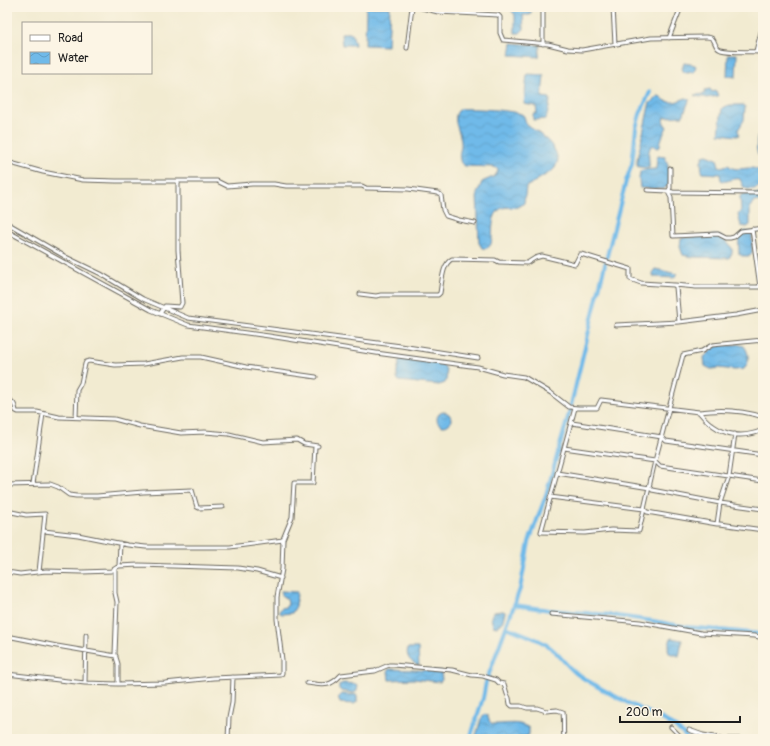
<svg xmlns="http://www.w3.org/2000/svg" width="770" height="746" viewBox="0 0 770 746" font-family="Pangolin,sans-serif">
<defs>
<pattern id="water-waves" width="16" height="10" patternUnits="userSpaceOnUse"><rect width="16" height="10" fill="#70bae9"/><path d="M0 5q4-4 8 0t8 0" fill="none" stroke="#609fc7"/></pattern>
</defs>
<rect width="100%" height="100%" fill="#fcf5e5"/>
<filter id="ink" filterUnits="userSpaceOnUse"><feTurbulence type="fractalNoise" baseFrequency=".025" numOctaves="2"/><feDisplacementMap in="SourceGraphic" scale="8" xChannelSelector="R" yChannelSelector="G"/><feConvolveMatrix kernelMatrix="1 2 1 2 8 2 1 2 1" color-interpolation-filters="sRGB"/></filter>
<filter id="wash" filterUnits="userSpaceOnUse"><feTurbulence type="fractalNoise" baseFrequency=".012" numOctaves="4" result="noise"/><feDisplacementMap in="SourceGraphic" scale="16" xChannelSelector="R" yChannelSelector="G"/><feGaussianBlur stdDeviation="0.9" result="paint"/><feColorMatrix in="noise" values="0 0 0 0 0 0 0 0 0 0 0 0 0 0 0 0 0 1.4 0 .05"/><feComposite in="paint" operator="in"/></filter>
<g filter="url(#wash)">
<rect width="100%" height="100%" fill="#f2ebd1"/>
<!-- water -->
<path fill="url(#water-waves)" stroke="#466b82" d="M366 7H390L388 46 365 45Z
M511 7H533L530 15H523L524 29 520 33H515V15L511 10Z
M341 33H352L355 45H342Z
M512 43 540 45 539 57 510 55Z
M728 54H737L736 77 727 76Z
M684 63 695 65 696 67 694 72 687 73 684 72 682 69Z
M527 74 544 75 542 97 550 98C550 105 548 112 546 119L533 120V114L537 113 536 106 524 104Z
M710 89 712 92 716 91 718 96 707 98C703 96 697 98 694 95L704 94 705 90Z
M658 96C662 96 662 99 666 101 674 104 680 100 686 98L689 99V101L683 116 665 117 663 119 664 123 667 127C664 133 660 140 660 147L657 148 652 145C646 152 650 160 649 168L639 167 637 166V160L649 106 650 103Z
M730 105H743L745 107 744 120 738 130 739 134 738 136 719 134 722 108Z
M461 109C470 108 517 110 523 115 525 117 525 121 526 124 539 134 555 142 558 160L555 168 552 171 526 187 524 203C516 212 505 203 498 211 490 220 494 233 491 244 489 248 486 249 482 248L479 243 477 194 482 182 495 176 498 171V169L494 167 465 166 461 163C457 153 462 150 461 142 461 132 451 120 458 111Z
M763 132V157L758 155C756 149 756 138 759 133Z
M707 155 717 159 719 166 721 167 728 165C737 174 749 164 758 170 770 178 760 194 744 188L740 179C731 177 727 184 721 180L720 174 702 173 701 162 703 156Z
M659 156 665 157C669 166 670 176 668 186L663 189 640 188 639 179 640 172 642 170 656 169 657 157Z
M752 194H761L763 199 762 201 753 202 750 208V225L747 227 741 226 738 215 741 210 740 196 743 194Z
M745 231 752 232V253L750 256H742L739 254C739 244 736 236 745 231Z
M715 235 721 236 732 248V253L729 258 693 257 683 255 680 247 681 238Z
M655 269 677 274V275L674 278 654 277 652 273Z
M737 344 744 346C749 352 750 363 744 369L735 370 719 368 711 369 705 366 704 357C709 353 712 348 717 346 724 344 730 347 737 344Z
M400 358 442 363C447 368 448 377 445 383L439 385 399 381 397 379V372Z
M437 419a7 7 0 1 1 14 0a7 7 0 1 1-14 0Z
M281 591 297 592 296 606 292 613 282 614 279 612 281 608 286 607 288 604 287 599 281 595Z
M503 611 505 612 502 623 497 627 493 626 491 617 493 612Z
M671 638 682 640 680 652 679 656 669 653 668 648Z
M408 648H418L419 666C411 662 405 657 408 648Z
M389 669 441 671 442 680 440 682 414 679 389 680 388 670Z
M343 683 356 684 358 686 357 691 354 693 341 691 339 689V685Z
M342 694 357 695V702L354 704 340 703 338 698Z
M485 714 487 715 490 722 492 724C506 725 517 720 529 728V734L528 736 518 737 516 739H475L481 719Z"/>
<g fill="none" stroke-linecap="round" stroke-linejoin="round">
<!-- canal -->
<path stroke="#70bae9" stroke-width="4" d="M606 260 626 181 632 164 636 128 640 114 650 92
M571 405 605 264
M514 605 550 610 611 615 653 621 688 627 763 634
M506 627C520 633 539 638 551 648 561 656 567 667 577 674 593 685 611 694 628 703 650 714 672 720 688 739
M470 739 483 698 486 682 520 589 529 542 546 495 570 410"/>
</g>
</g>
<g filter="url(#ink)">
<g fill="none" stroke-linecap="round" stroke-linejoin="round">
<defs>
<path id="street" d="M418 7 438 12 498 15 500 17V33L503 40 548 44 568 49 582 50 651 38 706 37C718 37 712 47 721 50 731 53 752 51 763 52
M613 7 615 44
M669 38 681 7
M543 44V7
M407 48 412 7
M756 51 763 25
M7 162 43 172 83 180 116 181H217L227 186 252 184H274L286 186H362L366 188 408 189 438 193 441 195 443 210 446 216 459 220 475 223
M670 168V188L668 192 671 198 673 236 718 234 726 238H730L734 237 741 231 763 228
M647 190 668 191 673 192 755 193H758L763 190
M7 223 66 257 101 274 143 299 188 318 401 346 478 358
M7 231 151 310 188 325 269 336 376 353 478 367 503 374 524 377 551 393 569 407 578 408H597L601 400 699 412C721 409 742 410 763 417
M675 285 696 287H760L752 229
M360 294 376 296 381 295H438L440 293C442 283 442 264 452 259L495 260 499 262 527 263 535 258 542 256 575 264 580 254H581L630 269V279L641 283 674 285 676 287 679 322 736 315 763 310
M160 314 165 306 180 307 182 303 178 250V181
M616 325 679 322
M7 400C14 401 15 405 16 411L18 412H37L59 417 114 419 140 426 181 433 205 432 229 434 263 442 297 440 304 444 318 446
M575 408 541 532 585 533 611 530 639 531 655 461 683 355 702 351 712 345 763 340
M699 412C716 433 737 441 763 430
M76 418 77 390 81 383 85 364 86 362 89 361 115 365 144 364 183 357H201L246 367 316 377
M572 423 662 437 666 441 763 455
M564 448 655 461 660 466 763 481
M557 473 650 488 652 490 720 503 763 509
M33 484 43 414
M7 485 50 484 58 487 69 495 76 496H97L143 492 192 490 197 507 199 508 223 507
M550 497 644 509 647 512 717 524H720L763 530
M7 511 26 515 45 514 39 572
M717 524 720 503 729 476 735 434
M44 531 78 535 128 545 146 547H230L283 540
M119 566 120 543
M115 569V593L117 602 115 654 118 664V684
M7 572 20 574 46 571 82 572 111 571 119 566 139 565 238 568 257 571 281 578
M551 614 640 622 701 633 755 636 763 638
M7 636 57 646 116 656
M7 674 85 683 118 684 165 683 213 678 281 675 282 673V660L277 619V597L282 569 283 539 292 517 294 483H313L315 446
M85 683 86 635
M307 683C323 685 329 688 341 675L375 671 389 665H393L452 670 472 675 483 676 496 680 499 683 504 684 507 694 509 698 510 704 512 706H521L527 708H537L546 711 557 710 563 712C564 721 563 730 564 739
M671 727 683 739
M689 730 703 735 726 739
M228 739 229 718 232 703 233 677
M728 739H750L763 736"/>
</defs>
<!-- street casing -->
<use href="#street" stroke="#67645b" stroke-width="5"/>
<!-- street -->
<use href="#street" stroke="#fff" stroke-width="3"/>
</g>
</g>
<!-- margin -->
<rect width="770" height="746" fill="none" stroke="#fcf5e5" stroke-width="24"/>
<!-- legend -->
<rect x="22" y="22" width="130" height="52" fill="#fcf5e5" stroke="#a29e95"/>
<rect x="30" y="35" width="20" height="6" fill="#ffffff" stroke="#a29e95"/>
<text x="58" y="42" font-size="12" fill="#1c1c1c">Road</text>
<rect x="30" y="52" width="20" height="12" fill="url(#water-waves)" stroke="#a29e95"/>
<text x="58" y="62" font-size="12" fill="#1c1c1c">Water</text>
<!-- scale -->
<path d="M620 716v6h120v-6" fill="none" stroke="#1c1c1c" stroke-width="2"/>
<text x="626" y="716" font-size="12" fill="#1c1c1c" stroke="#fcf5e5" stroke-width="3" paint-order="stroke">200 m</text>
</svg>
